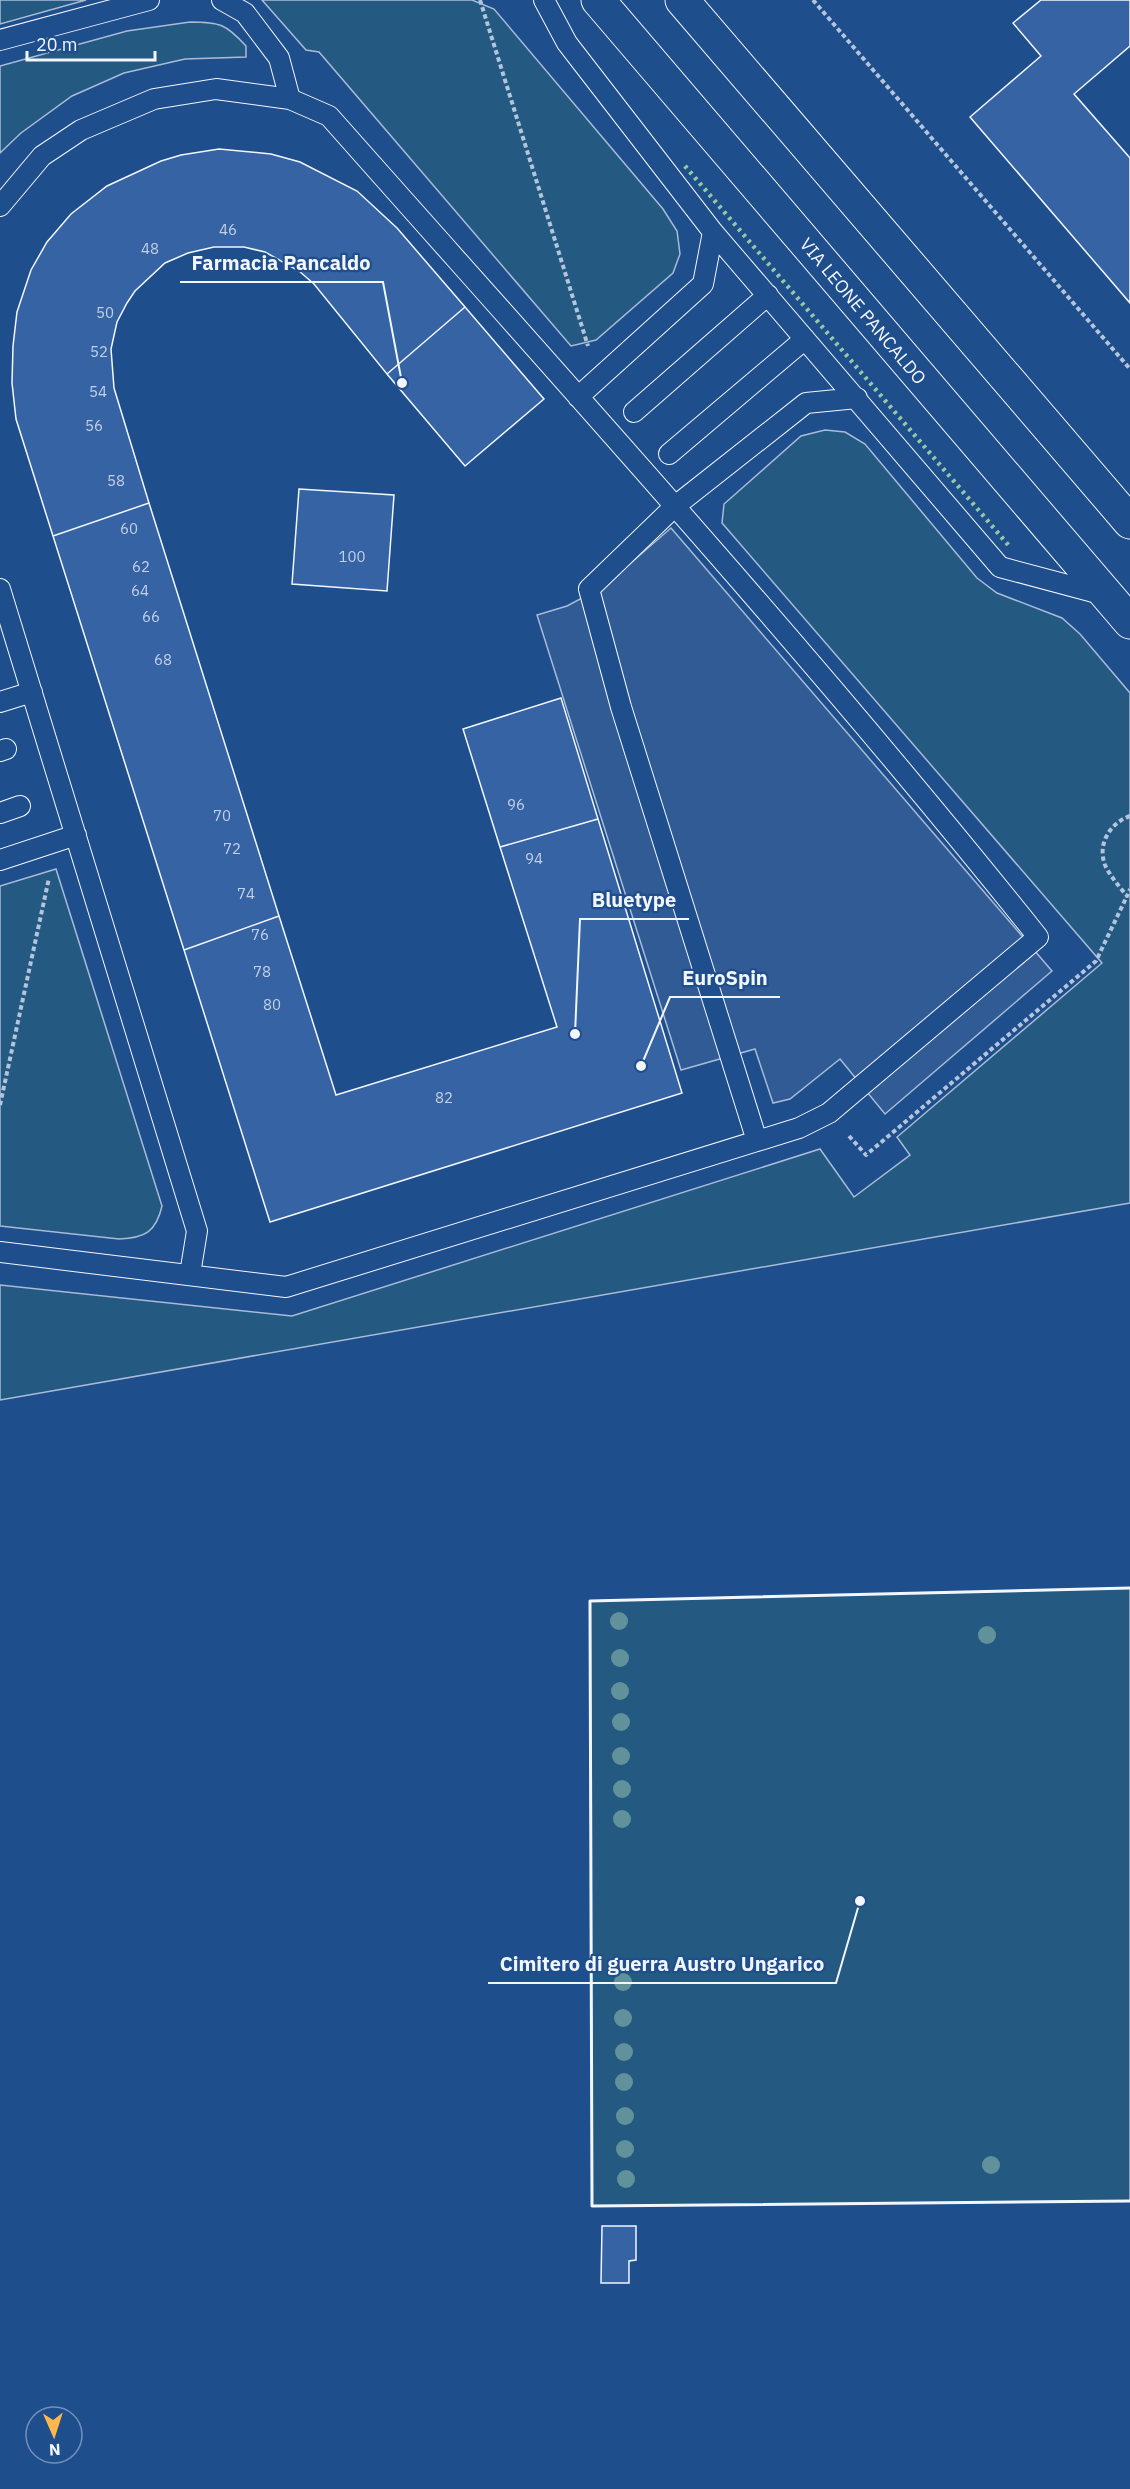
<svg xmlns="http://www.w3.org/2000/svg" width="1130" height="2489" viewBox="0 0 1130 2489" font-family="'IBM Plex Sans',sans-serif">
<rect width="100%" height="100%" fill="#1f4e8c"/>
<!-- green -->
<path fill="#245a82" stroke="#a8bbd7" stroke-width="1.5" d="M0 0H86L0 24Z
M262 0H472L494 9 663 209 677 231 680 254 673 273 596 340 571 346 319 52 306 50Z
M190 22C220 22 226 24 246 46V57L185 59 124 73 72 96 21 133 0 153V66L127 31Z
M825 430 845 432 865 444 977 578 997 593 1062 618 1080 634 1130 693V1203L0 1400V1285L292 1316 820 1149 854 1197 910 1155 897 1137 1102 963 722 523 724 504 801 436Z
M56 869 162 1206C156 1232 145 1238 119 1239L0 1226V886Z
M1130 1588V2201L592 2206 590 1601Z"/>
<!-- parking -->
<path fill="#305b95" stroke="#a8bbd7" stroke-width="1.5" d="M671 528 1052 971 885 1114 840 1059 790 1099 773 1103 755 1049 681 1070 537 615 567 606 603 587Z"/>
<!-- building -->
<path fill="#3563a3" stroke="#f2f6ff" stroke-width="1.5" d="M1041 0H1130V46L1074 94 1130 158V303L970 117 1041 56 1013 23Z
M219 149 271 154 300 162 357 191 397 228 465 307 387 374 314 284 299 271 265 252 244 247H214L188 253 165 263 135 291 127 303 117 322 111 349 114 388 149 503 53 536 16 419 12 383 13 346 17 312 31 270 47 242 71 214 107 186 161 161 181 155Z
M465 307 544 399 465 466 387 374Z
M299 489 394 495 387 591 292 584Z
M149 503 279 916 184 950 53 536Z
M561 698 598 819 500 847 463 729Z
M598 819 682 1093 270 1222 184 950 279 916 336 1095 557 1027 500 847Z
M602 2226H636V2260L629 2261V2283H601Z"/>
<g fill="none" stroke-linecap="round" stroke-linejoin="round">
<defs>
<path id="lane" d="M222 0 245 13 279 58 290 99
M544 0 567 43 713 232 1000 567 1105 595
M0 40 149 0
M0 206 42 156 81 130 154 99 216 89 290 99 329 116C569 387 813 655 1038 937L829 1113 799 1128 286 1287 0 1252
M578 397 703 284 713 232
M634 412 768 295
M669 454 805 339
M0 589 197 1231 190 1274
M0 702 32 692
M0 751 6 749
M0 813 20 806
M0 860 76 835
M757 1141 621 707 589 589 674 507 806 403 857 398"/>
<path id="primary" d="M598 0 1130 622
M682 0 1130 522"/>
</defs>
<!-- lane casing -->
<use href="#lane" stroke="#f2f6ff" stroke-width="22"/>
<!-- primary casing -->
<use href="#primary" stroke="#f2f6ff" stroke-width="35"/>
<!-- path -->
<path stroke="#b3c4dc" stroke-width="4" stroke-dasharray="4.5 3" stroke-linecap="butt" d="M480 0 588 346
M813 0 1130 369
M1130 816C1110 823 1097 844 1105 865 1110 876 1119 886 1127 896L1130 889
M0 1105 49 878
M849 1136 866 1155 1096 961 1127 896"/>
<!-- lane -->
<use href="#lane" stroke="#1f4e8c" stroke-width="20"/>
<!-- primary -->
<use href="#primary" stroke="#1f4e8c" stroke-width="33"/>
<!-- hedge -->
<path stroke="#97c8a6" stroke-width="4.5" stroke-dasharray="3 4.5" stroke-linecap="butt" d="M685 166 1010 547"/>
<!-- wall -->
<path stroke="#f2f6ff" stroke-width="3" d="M1130 1588 590 1601 592 2206 1130 2201"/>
</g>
<!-- trees -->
<g fill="#61919a">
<circle cx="619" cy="1621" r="9"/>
<circle cx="987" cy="1635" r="9"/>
<circle cx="620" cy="1658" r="9"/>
<circle cx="620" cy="1691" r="9"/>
<circle cx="621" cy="1722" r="9"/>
<circle cx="621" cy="1756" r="9"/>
<circle cx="622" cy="1789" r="9"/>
<circle cx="622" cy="1819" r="9"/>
<circle cx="623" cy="1982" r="9"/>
<circle cx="623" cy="2018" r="9"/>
<circle cx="624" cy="2052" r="9"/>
<circle cx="624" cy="2082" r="9"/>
<circle cx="625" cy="2116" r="9"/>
<circle cx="625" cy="2149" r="9"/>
<circle cx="991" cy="2165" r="9"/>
<circle cx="626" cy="2179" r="9"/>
</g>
<g text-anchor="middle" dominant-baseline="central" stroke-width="4.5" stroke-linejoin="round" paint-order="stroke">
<!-- number labels -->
<g font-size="15" fill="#c3d1e8">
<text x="228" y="229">46</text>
<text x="150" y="248">48</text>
<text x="105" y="312">50</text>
<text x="99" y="351">52</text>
<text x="98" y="391">54</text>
<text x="94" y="425">56</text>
<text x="116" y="480">58</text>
<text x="129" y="528">60</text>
<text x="352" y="556">100</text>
<text x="141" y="566">62</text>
<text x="140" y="590">64</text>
<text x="151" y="616">66</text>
<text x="163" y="659">68</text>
<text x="516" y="804">96</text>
<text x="222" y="815">70</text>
<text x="232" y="848">72</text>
<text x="534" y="858">94</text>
<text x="246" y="893">74</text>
<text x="260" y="934">76</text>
<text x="262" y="971">78</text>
<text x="272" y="1004">80</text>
<text x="444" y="1097">82</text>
</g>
<!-- street labels -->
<g font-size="18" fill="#f2f6ff" stroke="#1f4e8c">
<text transform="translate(863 311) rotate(50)">VIA LEONE PANCALDO</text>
</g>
</g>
<!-- callouts -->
<path fill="none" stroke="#f2f6ff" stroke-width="2" d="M402 383L383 282H180M575 1034L580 919H689M641 1066L670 997H780M860 1901L836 1983H488"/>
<g fill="#f2f6ff" stroke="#1f4e8c" stroke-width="2">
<circle cx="402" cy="383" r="6"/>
<circle cx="575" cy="1034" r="6"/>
<circle cx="641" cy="1066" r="6"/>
<circle cx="860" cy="1901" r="6"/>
</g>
<g font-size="20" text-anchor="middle" font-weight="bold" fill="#f2f6ff" stroke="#1f4e8c" stroke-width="4.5" stroke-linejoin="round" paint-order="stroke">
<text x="281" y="270">Farmacia Pancaldo</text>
<text x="634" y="907">Bluetype</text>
<text x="725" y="985">EuroSpin</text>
<text x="662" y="1971">Cimitero di guerra Austro Ungarico</text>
</g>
<!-- north arrow -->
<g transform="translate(54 2435) rotate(177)"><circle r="28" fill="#1f4e8c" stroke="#7391ba" stroke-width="1.5"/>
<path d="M0-4.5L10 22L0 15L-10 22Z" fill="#ffb74d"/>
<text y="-9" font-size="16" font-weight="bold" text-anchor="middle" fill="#f2f6ff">N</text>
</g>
<!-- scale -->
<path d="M27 51v9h128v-9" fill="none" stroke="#f2f6ff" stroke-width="3"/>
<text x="36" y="51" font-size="18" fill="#f2f6ff" stroke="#1f4e8c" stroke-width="4.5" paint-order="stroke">20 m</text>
</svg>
